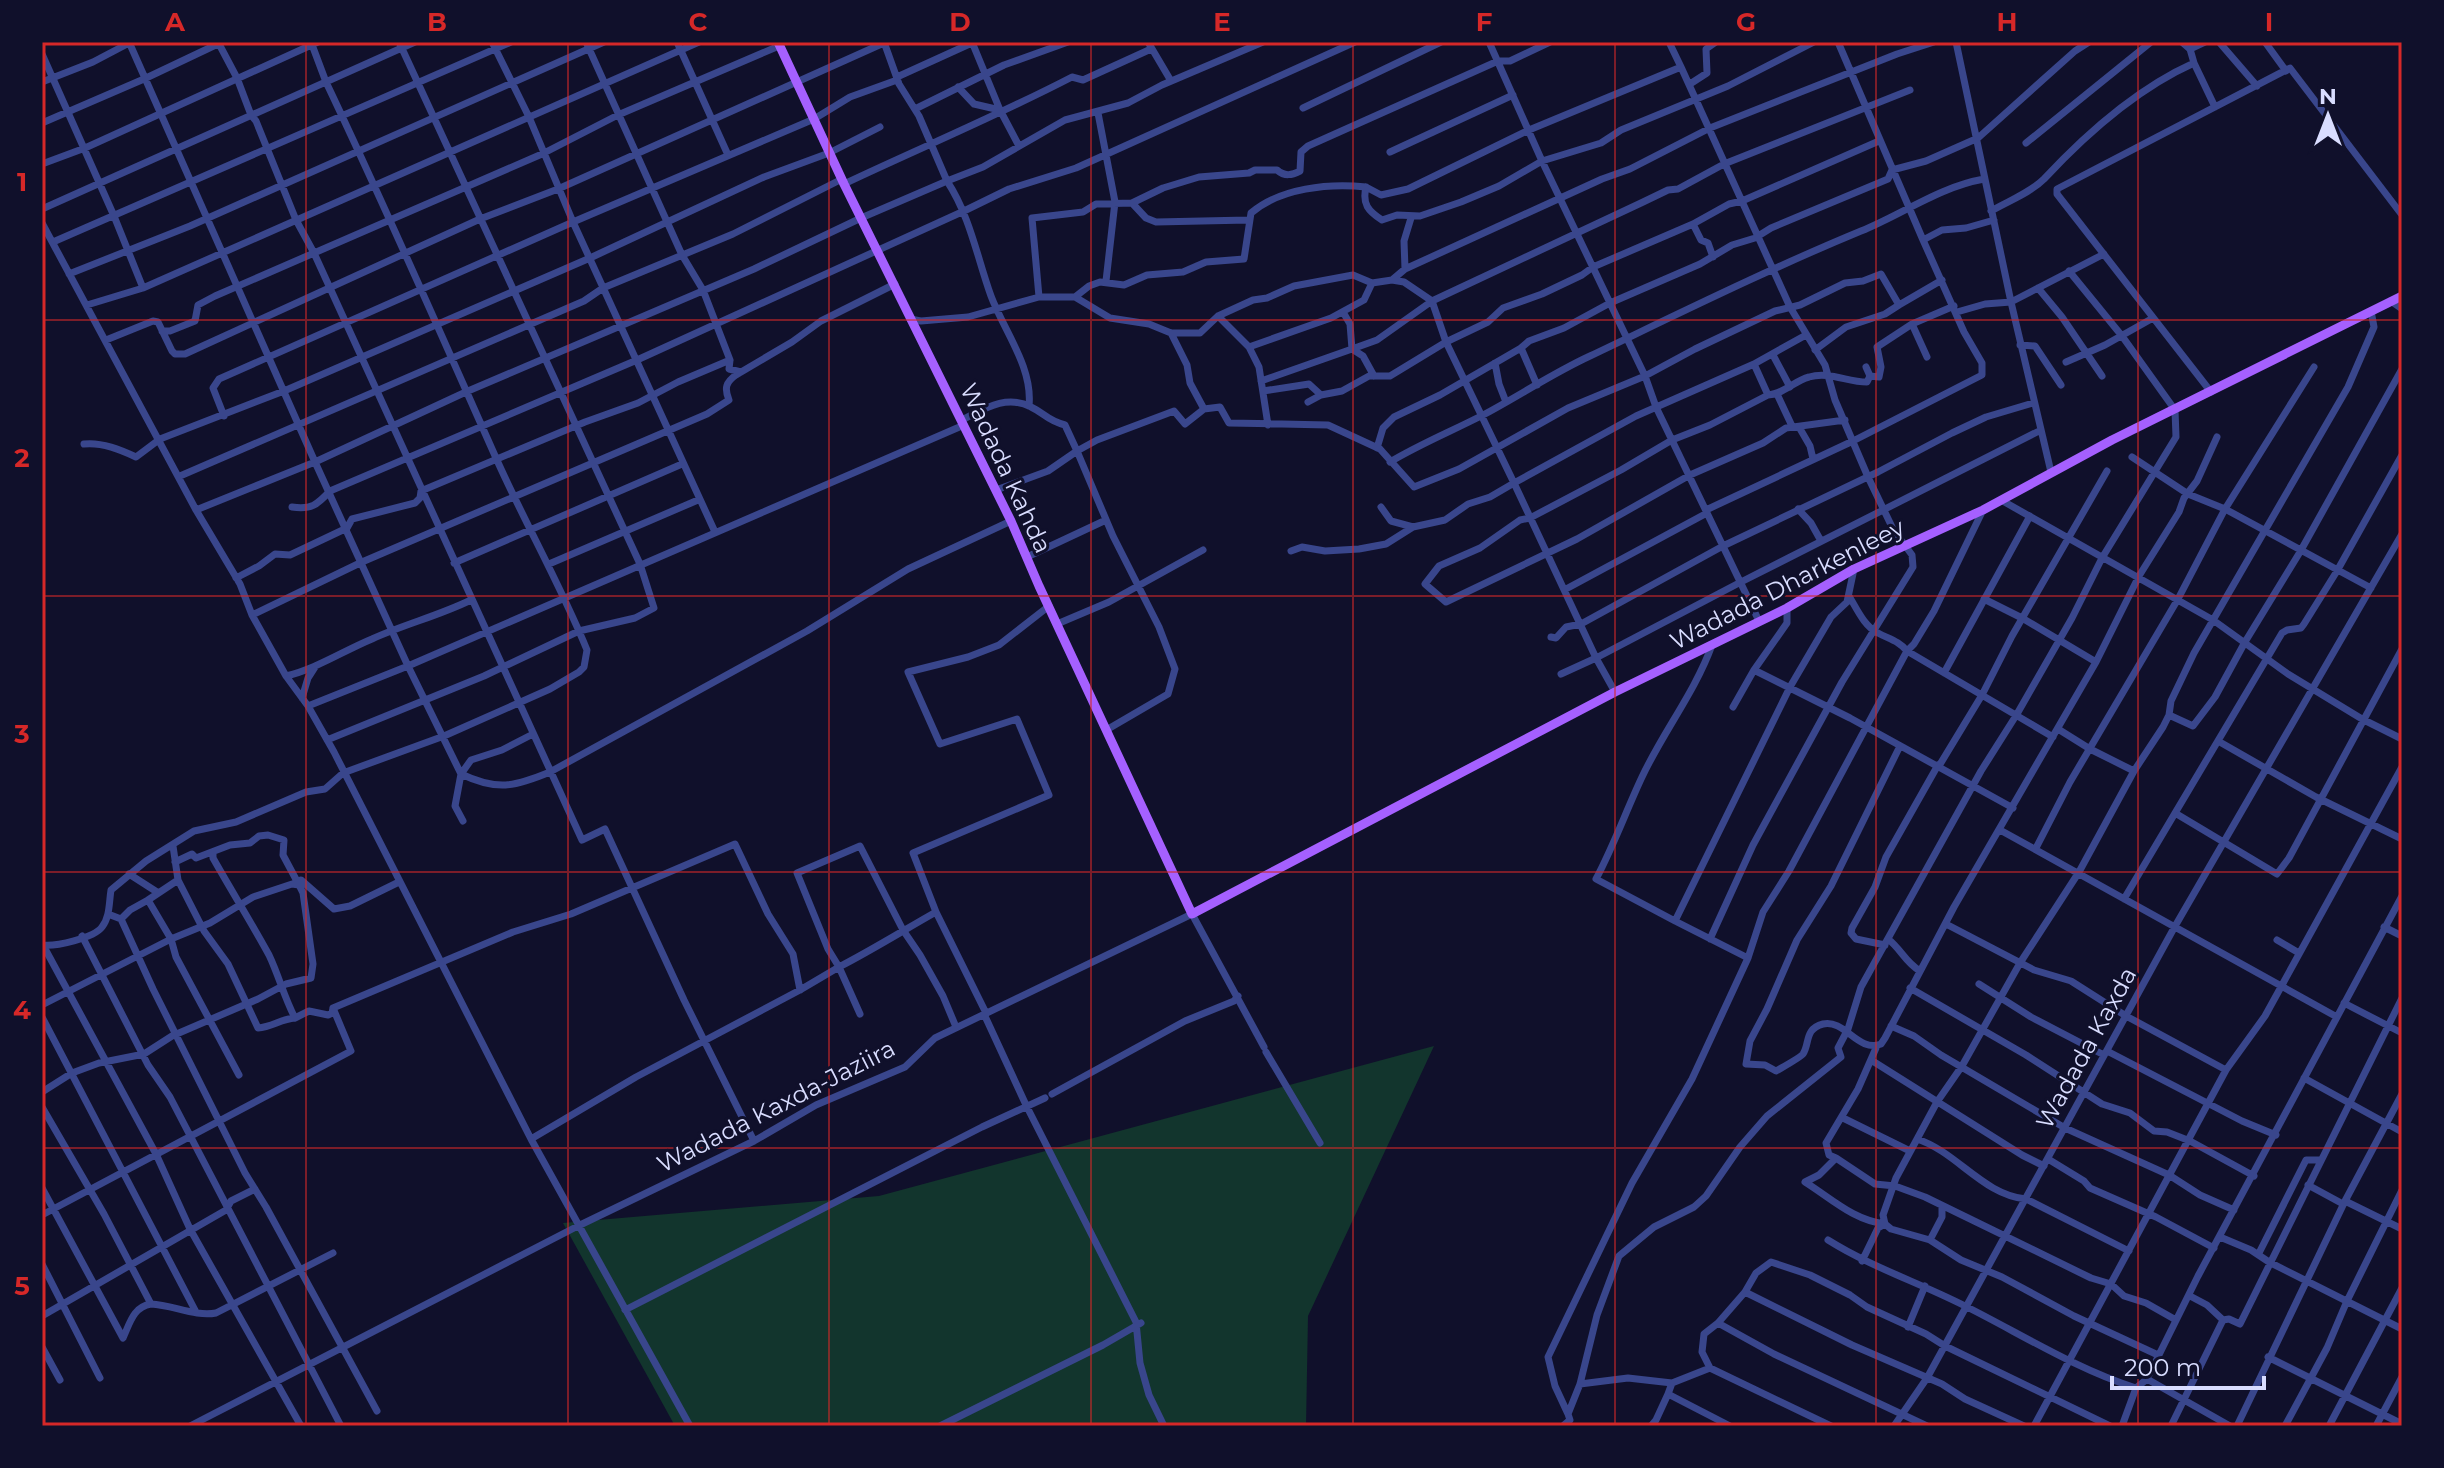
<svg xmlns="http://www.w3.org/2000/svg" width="2444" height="1468" viewBox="0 0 2444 1468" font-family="Montserrat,sans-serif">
<rect width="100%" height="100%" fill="#10102b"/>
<!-- green -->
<path fill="#12352d" d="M1434 1046 1308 1316 1306 1426H675L563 1223 879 1196Z"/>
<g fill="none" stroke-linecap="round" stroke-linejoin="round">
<!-- minor -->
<path stroke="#39468c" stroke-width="7" d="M129 42 315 462 408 666 461 774 455 806 463 821
M218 42 237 78 251 115 256 121 296 220 314 253 582 840 605 829 684 1000 754 1141
M492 42 529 117 573 222 715 532
M586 42 682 255 703 290 730 360
M677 42 728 155
M972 42 1000 110
M1148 42 1171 81
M1489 42 1542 161 1645 376 1656 407 1759 621
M1669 42 1681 67
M1838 42 1923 240
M1956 42 2011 302 2104 254
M2182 42 2190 49 2205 42
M2188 42 2194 63 2215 107
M2219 42 2257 86
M2265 42 2286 71
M42 54 114 216 143 288
M897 77 974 42
M42 82 93 62 131 42
M1690 84 1707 73 1706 49 1716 42
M958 87 974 104 1000 110 1019 146
M1303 108 1441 42
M915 109 1004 65 1068 42
M1098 113 1115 202 1106 281
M42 123 144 79 222 42
M2026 143 2151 42
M1390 152 1513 95
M42 164 85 148 318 42
M844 184C920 148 997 116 1072 77L1083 80 1151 49
M1366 187 1381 195 1408 189 1529 130 1681 67 1790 307 1825 365 1835 400 1868 477 1893 529 1912 555 1913 567 1842 682 1753 845 1710 939
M1132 203 1146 218 1156 222 1248 220
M42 209 415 42
M1991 211C2008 201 2030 193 2044 179 2085 135 2138 88 2194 63
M42 223 196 510 240 584 252 615 286 676 308 706 334 752 531 1139 690 1426
M1693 224 1701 240 1708 243 1713 257
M53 242 511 42
M1405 269 1602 179 1630 169 1710 128 1897 54 1934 42
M69 274 190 226 604 42
M1392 280 1405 269 1404 241 1411 218
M2038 288 2062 317 2102 376
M1039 297 1032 218 1083 212 1096 204 1132 203 1163 188 1199 177 1249 173 1255 170H1277C1285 177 1292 175 1300 171L1301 152 1308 146 1498 61H1510L1550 42
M1075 297 1110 318 1149 324 1171 333H1200L1218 316 1253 300 1267 298 1294 286 1353 275 1372 283 1392 280 1404 282 1432 301 1446 342 1514 483 1636 416 1754 364 1806 335
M2392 302 2402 309
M87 305 143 288 699 42
M1343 312 1350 324 1352 349 1377 340 1432 301 1641 203 1668 190 1678 189 1724 164 1910 90
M1957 312 1985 304 2011 302 2051 472
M1218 316 1249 347 1259 367 1268 425
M910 319 921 321 968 317 1039 297H1075L1089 286 1100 282 1124 285 1147 275 1183 272 1206 262 1244 259 1251 213C1280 188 1329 183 1366 187 1362 204 1368 211 1382 220L1397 215 1420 216 1461 202 1499 186 1542 161 1601 143 1621 130 1728 86 1814 42
M1912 324 1927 357
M162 331H170L195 321 198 305 215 296 542 154 618 115 779 46
M1171 333 1187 365 1190 383 1204 409
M106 340 153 321 158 322 172 351 175 354H185L480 219 558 189 886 42
M2020 345 2035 346 2061 385
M1249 347 1331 318 1364 300 1372 283
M1815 350 1846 327 1885 314 1899 305
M1773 355 1790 387
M2066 362 2105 345 2153 318
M1495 363 1499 384 1506 402
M1754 364 1768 395
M1870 376 1879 377 1881 367 1877 347 1912 324 1954 306
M1261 381 1352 349 1363 356 1374 376
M1537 385 1521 348 1529 341 1564 328 1610 303 1700 264 1732 245 1755 238 1771 228 1888 179 1892 170 1926 161 1978 138 2075 51 2089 42
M1263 391 1309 384 1321 395 1308 402
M2211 392 2057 194V189L2290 68 2402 215
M1777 394 1792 426
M1321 395 1342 391 1369 376H1390L1446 342 1488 322 1503 308 1542 294 1582 275 1593 267 1693 224 1729 204 1742 201 1879 141
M1029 406C1033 367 1004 331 991 296 977 257 970 216 947 181L983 167 1065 120 1128 103 1162 85 1263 42
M224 416 213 388 219 379 573 222 814 119 850 97 897 80
M962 420C984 409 1006 394 1031 407 1046 414 1046 420 1065 425L1077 451 1097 440 1174 411 1185 424 1204 409 1220 407 1229 423 1328 425 1380 449 1414 487 1459 469 1568 408 1645 376 1695 349 1775 311 1800 305 1845 283 1863 281 1881 274 1899 305 1942 280
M1845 420 1786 428 1763 443 1690 475 1577 539 1446 602 1425 584 1439 566 1480 548 1520 520 1530 518 1621 470 1672 440 1710 425 1768 395C1784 394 1794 381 1809 377 1829 371 1847 382 1867 382L1870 376 1866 367
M1799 427 1810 446 1813 459
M84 444C102 442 121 450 136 457L160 439 284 391 590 258 764 177 829 153 880 127
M1377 448 1383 428 1394 417 1440 395 1521 348
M2132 457 2188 494 2225 509 2371 588
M1390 462C1420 444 1452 431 1483 415 1519 396 1553 373 1590 356 1680 313 1769 269 1861 231 1903 214 1939 187 1984 179
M180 476 584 301 603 288 733 234 842 179
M996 490 1048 471 1077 451 1113 536 1159 627 1175 669 1168 694 1108 729
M2001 500 2213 620 2288 674 2362 719 2402 739
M292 507C311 510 317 505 330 491L637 360 964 211 1009 189 1076 168 1355 42
M1381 507 1391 521 1413 527 1445 520 1468 504 1490 497 1514 483 1596 658 1615 692
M1798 509 1811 523 1821 541
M196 510 315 462 468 391 754 269 861 218 947 181 919 116 899 84 884 42
M1706 510 1853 441 1982 375V363L1964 332 1923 240 1942 230 1966 228 1994 220
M1291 551 1302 547 1325 551 1359 549 1386 544 1413 527
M1027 557 1106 520
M454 563 682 464
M549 564 698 500
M236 578 259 566 275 554 290 555 347 528 352 519 415 503 420 498 421 491 585 422 638 403 678 382 730 360 729 369 741 372
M1566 589 1707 513
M1849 596C1857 609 1864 626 1878 633 1889 639 1899 641 1907 651L2053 737
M1984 599 2022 618 2096 662
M252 615 362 562 707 414 729 400C724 388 726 382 736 375L792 342 821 321 895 284
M1057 624 1109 602 1203 550
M1551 637 1556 638 1566 627 1581 624 1723 546 1878 472 1952 433 1986 417 2033 403
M1712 645C1695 692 1663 732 1642 777 1626 811 1614 845 1596 879L1675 921 1790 687 1831 617 1847 602 1854 569
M1754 670 1850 718 2013 808
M1944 673 2030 516
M1561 674 1596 658 1739 583 2041 430
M286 676C316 669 343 651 372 639 405 624 438 616 471 600
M302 698 308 678 315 667
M308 706 408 666 964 425
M1733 707 1754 670 1787 623V608
M2169 715 2193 726 2215 697 2245 642 2300 552 2402 369
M2058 729 2090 749 2134 771
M533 734 502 750 471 760 461 774C497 791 514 787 550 772L807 631 908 569 1011 521
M327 740 484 676 579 631 635 618 654 608 640 564 399 42
M2218 741 2316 797 2402 839
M1900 746 1831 886 1797 940 1767 1009 1750 1041 1746 1064 1765 1065 1776 1071C1781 1068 1800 1058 1803 1054 1810 1044 1804 1029 1823 1024 1845 1019 1858 1053 1881 1044L1885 1038 1954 907 2096 662 2139 576 2179 512 2184 498 2197 481 2217 437
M1939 766 1982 695 2012 636 2107 471
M2175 813 2277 874 2289 858 2402 649
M2000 830 2337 1017
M173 846 178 880 204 931 228 964 258 1028C272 1027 281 1019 295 1018
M2036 848 2070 782 2178 599 2225 509 2314 367
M213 852V858C231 890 251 922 269 955 279 976 284 997 295 1018L309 1011 328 1015 332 1013 333 1008
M175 862 192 854 196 858 230 845 250 843 259 836 268 835 284 840 283 855 299 885 301 880 334 909 350 906 399 882
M129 874 157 892
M178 880 148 900 171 939 176 957 239 1075
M2124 899 2282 633 2287 630 2301 628 2304 624 2337 571 2402 455
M936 912 986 1013
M108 914 121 919 130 910 148 900
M121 919 153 989 245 1173 266 1207 377 1411
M1675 921 1748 958
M1946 924 2034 970 2071 981 2126 1016 2226 1070
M2384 927 2402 936
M82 936 148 1065 170 1097 341 1426
M1888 939C1901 949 1905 962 1920 971
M2277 940 2299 953
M42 945C55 947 94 938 102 927 110 917 109 902 111 890L146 861 194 831 236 822 306 792 325 789 343 773 444 736 550 689 579 672 584 667 587 650C560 584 525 523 496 458 440 332 385 206 326 82L311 42
M43 945 156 1154 190 1229 301 1426
M1885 945 1856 939 1851 933 1852 928 1875 887 1886 857 1938 765
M1979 984 2031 1017 2104 1055
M1910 988 2026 1055 2102 1104 2130 1113 2154 1131 2167 1132 2190 1141 2254 1176
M2344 1003 2402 1033
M42 1005 171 939 210 923 253 897 292 884 299 885 303 893 313 964 311 978 286 984 258 999 172 1036 144 1054 99 1063 72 1073 42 1092
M984 1014 1026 1105 1136 1322 1140 1363 1149 1395 1164 1426
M42 1017 196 1312
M1891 1026 1914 1036 1941 1055 2065 1128 2169 1175 2200 1195 2234 1210
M956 1027 943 996 920 955 903 930 860 846 797 873 828 949 839 967C872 950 904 930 936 912L913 853 1049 795 1017 719 940 744 908 672 968 657 999 645 1049 606
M2107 1051 2242 1121 2276 1135
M1266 1052 1320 1143
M1871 1060 2022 1155 2044 1166
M2304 1078 2402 1132
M1052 1094 1185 1021 1234 1001 1238 996
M42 1107 104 1214 151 1304C173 1305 195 1317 216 1313L333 1253
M1843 1118 1910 1151
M531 1139 636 1077 800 990 839 967 860 1014
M1917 1139C1957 1152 1983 1195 2026 1199L2129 1251
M1836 1158 1829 1155 1826 1143 1858 1089 1876 1048 1874 1046
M2048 1159 2084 1181 2090 1188 2156 1217 2214 1248
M2308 1185 2343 1204
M42 1188 123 1338
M2345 1201 2402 1229
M42 1215 351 1051 333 1008 513 932 571 914 735 844 768 914 793 954 800 990
M2220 1237 2251 1250 2269 1262 2402 1329
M1828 1240C1871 1267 1920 1283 1965 1306 2021 1334 2076 1369 2136 1388L2147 1379 2230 1426
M1930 1240 1942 1217V1206
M2258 1255 2306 1160H2320
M1862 1261 1878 1228 1885 1224C1853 1220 1832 1199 1805 1182L1819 1175 1836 1158 1875 1184 1895 1186 1925 1197 2091 1278 2111 1284 2124 1296 2146 1303 2176 1320
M42 1264 100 1378
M1745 1292 1756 1273 1771 1262 1810 1275 1850 1295 1867 1307 1926 1334 1945 1346 2110 1426
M2190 1296 2207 1305 2223 1320 2229 1319 2240 1324 2402 998
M625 1310 982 1127 1045 1098
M42 1316 226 1210 231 1201 255 1189
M1718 1323 1774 1354 1927 1426
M1908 1327 1925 1286
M123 1338C130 1323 133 1307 151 1304
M42 1347 60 1380
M2158 1355 2074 1316 2002 1277 1961 1260 1930 1240 1891 1229 1885 1224 1883 1215 1896 1178 1937 1102 1962 1066 2020 963 2079 872 2134 771 2163 727 2169 715 2171 701 2194 653 2348 387 2374 327 2371 311
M2268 1357 2402 1424
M1710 1368 1702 1352 1704 1334 1718 1323 1745 1292 1852 1345 1942 1384 1965 1399 2024 1426
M2147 1379 2198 1276 2402 896
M1580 1384 1628 1378 1672 1383
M1568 1414 1555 1386 1548 1357 1632 1183 1692 1079 1748 958 1763 912 1789 871 1907 651 1914 644 1934 611 1983 510
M190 1426 578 1226 754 1141 816 1105 905 1067 935 1038 1192 914 1264 1047
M940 1426 1103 1345 1141 1323
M1563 1426 1570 1420 1568 1414 1580 1384 1597 1315 1619 1256 1654 1227 1694 1207 1706 1196 1740 1147 1767 1116 1841 1057 1838 1048 1848 1029 1861 987 1981 771 2017 714 2072 618 2102 558 2176 437 2175 410 2122 336 2069 271
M1651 1426 1656 1420 1668 1394
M1730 1426 1668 1394 1672 1383 1710 1368 1831 1426
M1894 1426 1927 1378 2174 928 2402 534
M2034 1426 2226 1070 2265 1016 2402 767
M2122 1426 2136 1388
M2171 1426 2223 1320
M2237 1426 2345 1201 2402 1094
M2285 1426 2327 1348 2347 1301 2402 1190
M2329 1426 2402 1288
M2376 1426 2402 1377"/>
<!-- major -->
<path stroke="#a560ff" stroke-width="9" d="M778 42 844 184 1011 521 1039 586 1192 914 1615 692 1787 608 1854 569 1983 510 2112 440 2402 296"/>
</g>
<!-- grid -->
<path fill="none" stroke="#d62828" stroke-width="2" stroke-opacity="0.55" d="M306 42V1426M568 42V1426M829 42V1426M1091 42V1426M1353 42V1426M1615 42V1426M1876 42V1426M2138 42V1426M42 320H2402M42 596H2402M42 872H2402M42 1148H2402"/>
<g text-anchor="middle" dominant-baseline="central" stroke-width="6" stroke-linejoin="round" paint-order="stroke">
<!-- street labels -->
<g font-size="24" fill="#d9ddff" stroke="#10102b">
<text transform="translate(1006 468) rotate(65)">Wadada Kahda</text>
<text transform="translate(1787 584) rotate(-27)">Wadada Dharkenleey</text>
<text transform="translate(2086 1048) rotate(-61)">Wadada Kaxda</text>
<text transform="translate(776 1106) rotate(-27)">Wadada Kaxda-Jaziira</text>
</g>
</g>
<!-- border -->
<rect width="2444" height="1468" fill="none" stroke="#10102b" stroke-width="88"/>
<!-- north arrow -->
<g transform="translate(2328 116)" stroke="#10102b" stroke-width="6" paint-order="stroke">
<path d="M0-6L14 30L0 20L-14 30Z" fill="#d9ddff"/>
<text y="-12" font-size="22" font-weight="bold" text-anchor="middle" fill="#d9ddff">N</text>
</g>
<!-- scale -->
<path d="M2112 1376v12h152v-12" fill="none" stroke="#d9ddff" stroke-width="4"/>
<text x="2124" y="1376" font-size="24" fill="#d9ddff" stroke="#10102b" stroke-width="6" paint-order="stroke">200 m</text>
<rect x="44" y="44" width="2356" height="1380" fill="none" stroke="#d62828" stroke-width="3"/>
<g font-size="26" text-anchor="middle" font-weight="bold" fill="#d62828">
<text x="175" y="31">A</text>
<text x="437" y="31">B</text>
<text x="698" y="31">C</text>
<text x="960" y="31">D</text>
<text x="1222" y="31">E</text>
<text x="1484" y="31">F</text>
<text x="1746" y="31">G</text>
<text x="2007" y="31">H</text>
<text x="2269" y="31">I</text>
<text x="22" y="191">1</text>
<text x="22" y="467">2</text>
<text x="22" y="743">3</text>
<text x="22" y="1019">4</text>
<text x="22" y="1295">5</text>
</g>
</svg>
